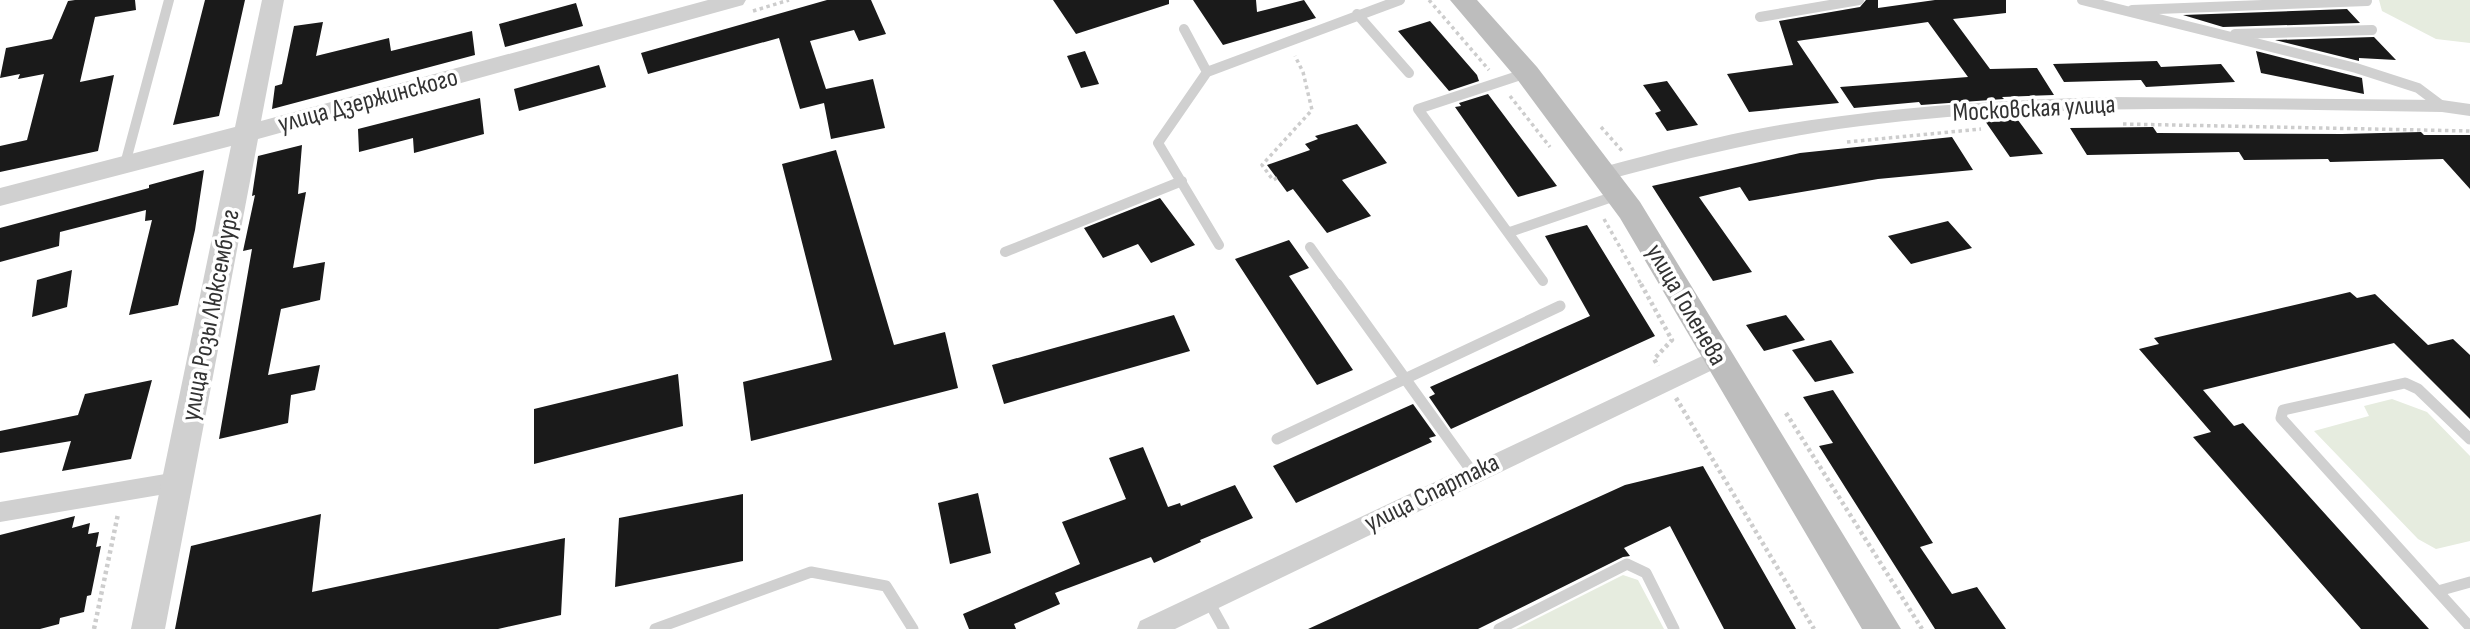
<svg xmlns="http://www.w3.org/2000/svg" width="2470" height="629" viewBox="0 0 2470 629" font-family="'Sofia Sans Condensed',sans-serif">
<rect width="100%" height="100%" fill="#fff"/>
<!-- green -->
<path fill="#e6ecdf" d="M2379 0H2470V43L2436 39 2382 11Z
M2392 399 2427 412 2470 456V541L2436 549 2418 539 2314 431 2369 416 2364 406Z
M1623 575 1638 580 1664 629H1516Z"/>
<!-- building -->
<path fill="#1a1a1a" d="M75 0H135L136 10 95 17 80 82 114 75 98 151 0 172V146L27 140 44 74 18 79 20 74 0 78 6 48 52 39 68 1Z
M205 0H245L219 116 173 125Z
M827 0H871L886 34 859 41 854 30 810 41 826 89 873 79 885 128 831 139 824 103 800 109 779 38 648 74 641 53Z
M1053 0H1169V4L1076 34Z
M1193 0H1256L1257 12 1304 0 1316 18 1223 45Z
M1866 0H1878V8L1935 0H2006V13L1953 19 1990 69 2037 68 2054 95 2002 97 2004 99 1921 105 1919 102 1854 108 1840 87 1968 77 1928 22 1797 41 1839 103 1749 112 1727 74 1793 65 1779 21 1860 7Z
M576 3 583 26 505 47 499 24Z
M2347 9 2360 23 2223 27 2183 15Z
M1430 21 1477 75 1479 81 1449 91 1398 31Z
M323 22 316 56 389 38 391 51 472 31 475 55 272 109 275 86 282 84 294 26Z
M2374 37 2396 60 2359 58V61L2275 40Z
M1085 51 1099 84 1081 88 1067 56Z
M2256 51 2362 78 2364 94 2261 73Z
M2157 61 2161 67 2221 64 2235 82 2146 87 2141 80 2064 82 2053 64Z
M599 65 606 87 519 111 514 89Z
M1667 81 1698 125 1667 131 1655 113 1661 111 1643 85Z
M1488 94 1557 186 1518 197 1455 107 1461 106 1459 103Z
M480 98 484 134 414 153 413 138 359 152 358 129Z
M2015 116 2043 154 2010 157 1983 118Z
M1357 124 1387 163 1342 180 1371 216 1327 233 1293 189 1287 192 1267 165 1310 150 1305 144 1318 139 1315 136Z
M2153 127 2157 133 2342 134 2421 132 2424 135H2470V189L2443 159 2330 162 2328 159 2244 160 2239 152 2087 155 2070 128Z
M1952 137 1973 170 1878 179 1749 201 1740 187 1699 197 1752 272 1713 281 1652 186 1800 153Z
M302 145 298 194 306 192 293 268 325 262 320 300 281 309 268 375 320 365 315 390 291 395 288 423 219 439 252 249 243 251 255 195 252 196 258 156Z
M836 150 894 345 945 332 958 388 751 441 743 382 832 360 782 164Z
M204 170 195 230 178 305 129 315 152 220 145 221 146 210 60 232 59 246 0 262V228L149 188V185Z
M1160 198 1195 245 1151 263 1138 244 1103 258 1084 228Z
M1948 221 1972 248 1911 264 1888 236Z
M1587 225 1655 336 1451 429 1429 397 1435 394 1430 387 1590 316 1545 236Z
M1289 240 1309 268 1289 276 1353 370 1317 385 1235 259Z
M72 270 67 307 32 317 37 280Z
M2350 292 2357 298 2375 294 2428 345 2453 339 2470 355V419L2394 343 2203 390 2234 426 2243 423 2429 629H2361L2193 437 2211 432 2139 349 2159 344 2154 338Z
M1174 315 1190 351 1004 404 992 365Z
M1786 315 1805 340 1764 351 1746 325Z
M1831 340 1854 373 1815 382 1792 350Z
M678 374 683 426 534 464V409Z
M152 380 131 459 62 471 71 441 0 453V431L78 415 85 394Z
M1833 390 1933 543 1920 547 1952 594 1977 587 2006 629H1935L1819 446 1833 443 1803 397Z
M1413 404 1436 436 1429 438 1432 442 1296 503 1273 466Z
M1143 447 1168 507 1180 503 1181 506 1235 485 1253 518 1200 540 1201 542 1154 563 1151 557 1055 593 1060 604 1014 624 1016 629H969L963 614 1080 564 1062 522 1126 499 1109 458Z
M1703 466 1796 629H1724L1670 526 1624 548 1630 556 1623 557 1478 629H1308L1625 485Z
M978 493 991 553 950 564 938 503Z
M743 494V561L615 587 619 518Z
M321 514 312 592 565 538 561 615 498 629H175L191 546Z
M75 516 72 528 90 523 88 534 99 532 96 547 101 546 91 595 87 596 84 612 60 618 59 624 40 629H0V535Z"/>
<g fill="none" stroke-linecap="round" stroke-linejoin="round">
<!-- path-far1 -->
<path stroke="#cdcdcd" stroke-width="3.5" stroke-dasharray="3.5 3.5" stroke-linecap="butt" d="M1429 0 1489 70
M753 11 789 0
M1510 96 1550 147
M2123 124 2470 131
M1601 127 1623 152
M1847 142 1981 129
M1277 178 1273 180 1262 165 1312 110 1303 72 1295 56
M1604 219 1642 286"/>
<!-- path -->
<path stroke="#cdcdcd" stroke-width="4.5" stroke-dasharray="3.5 3.5" stroke-linecap="butt" d="M1641 284 1672 340 1654 359 1658 366
M1676 398 1814 629
M1786 413 1922 629
M94 629 118 514"/>
<!-- service-far1 -->
<path stroke="#d0d0d0" stroke-width="10" d="M2082 0 2356 68 2418 88 2442 106
M2132 10 2367 1
M1357 14 1409 73
M1760 17 1859 0
M1184 29 1207 72 1400 0
M2235 34 2372 30
M1207 72 1158 143 1219 245
M1527 73 1418 109 1543 281
M125 164 169 0
M1510 232 1618 195
M1310 247 1338 286
M1005 252 1182 181"/>
<!-- service -->
<path stroke="#d0d0d0" stroke-width="11" d="M1337 284 1473 473
M1277 439 1560 306
M2470 439 2418 389 2405 383 2283 410 2281 418 2470 627
M2438 591 2470 582
M1209 602 1224 629
M655 629 811 572 886 586 913 629
M1499 629 1627 564 1646 573 1674 629"/>
<!-- minor -->
<path fill="#d0d0d0" fill-rule="evenodd" d="M2109 97 2442 100 2470 104V116L2442 112C2248 109 2054 102 1861 126 1773 137 1688 158 1603 181L1596 179 1593 174 1596 169 1603 167C1660 152 1716 136 1774 126 1885 107 1997 100 2109 97Z
M1717 349 1725 352 1728 358 1725 364 1175 629H1137L1140 621Z
M177 472 185 475 189 482 185 489 177 492 0 522V502Z"/>
<!-- tertiary -->
<path fill="#d0d0d0" fill-rule="evenodd" d="M262 0H284L261 121 708 0H746L743 5 258 139 165 629H131L231 146 0 206V188L235 127Z"/>
<!-- secondary -->
<path fill="#bdbdbd" fill-rule="evenodd" d="M1450 0H1477L1537 67 1640 202 1901 629H1862L1620 218 1517 79Z"/>
</g>
<g text-anchor="middle" dominant-baseline="central" stroke-width="7" stroke-linejoin="round" paint-order="stroke">
<!-- street labels -->
<g font-size="26" fill="#333" stroke="#fff">
<text transform="translate(368 101) rotate(-15)">улица Дзержинского</text>
<text transform="translate(2034 109) rotate(-3)">Московская улица</text>
<text transform="translate(1686 305) rotate(60)">улица Голенева</text>
<text transform="translate(211 315) rotate(-79)">улица Розы Люксембург</text>
<text transform="translate(1432 493) rotate(-26)">улица Спартака</text>
</g>
</g>
</svg>
